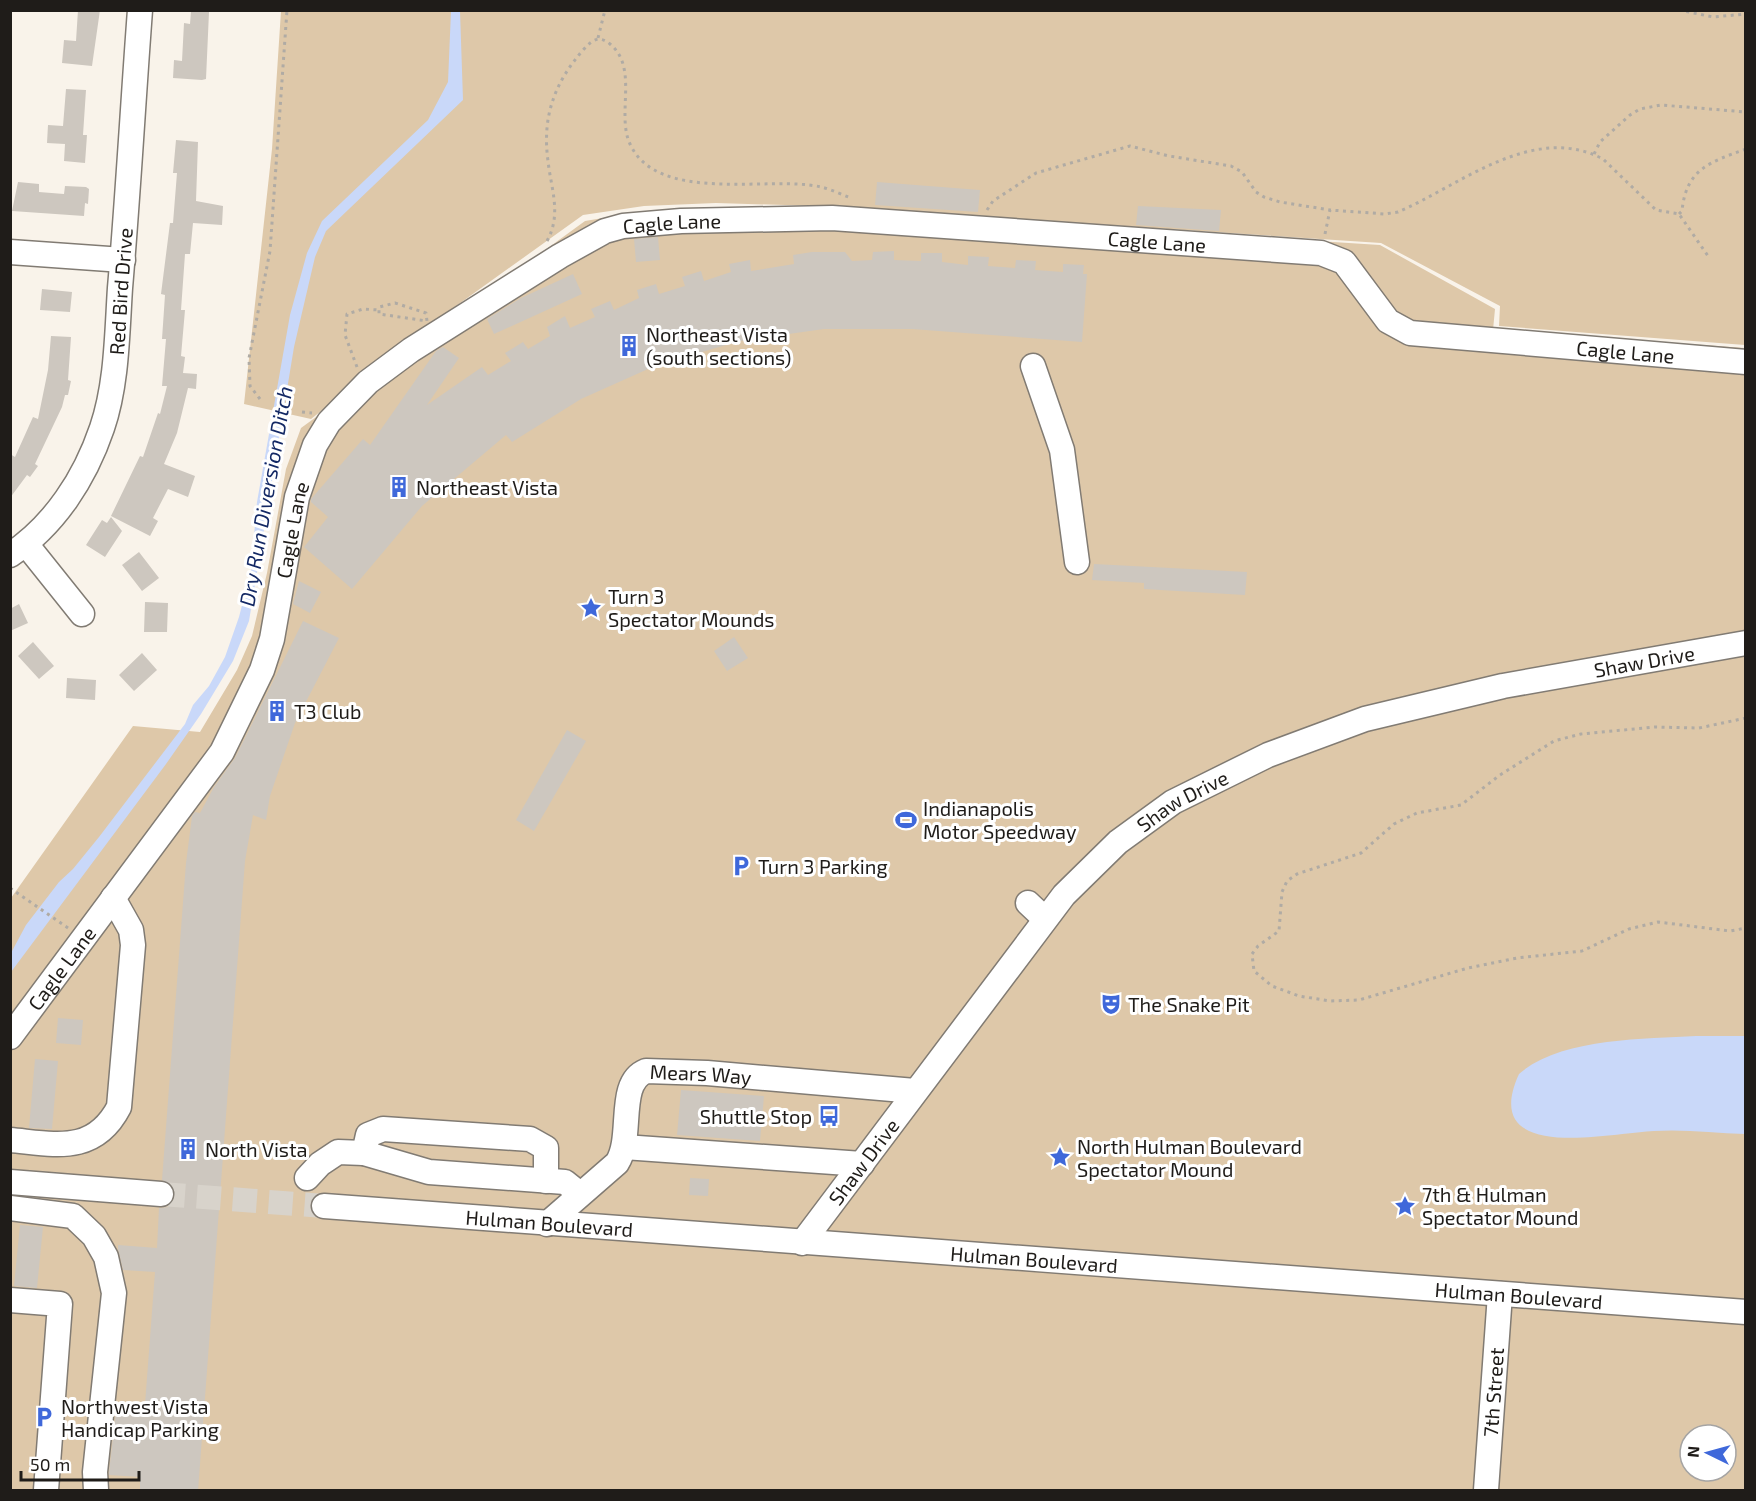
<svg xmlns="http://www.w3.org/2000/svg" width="1756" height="1501" viewBox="0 0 1756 1501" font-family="'Exo 2',sans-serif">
<rect width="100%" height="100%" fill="#f9f3ea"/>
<!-- green -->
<path fill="#dec8a9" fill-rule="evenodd" d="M281 11H1745V345L1499 326 1500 306 1381 243 817 206 716 203 644 206 583 215 424 329 311 419 244 404 272 149Z
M716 207 818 209 1380 245 1495 309 1493 330 1745 348V1490H11V898L133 726 200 732 237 670 252 636 267 573 286 469 301 428 585 221 645 211ZM1690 1435H1726V1471H1690Z"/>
<!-- water -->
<path fill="#c9d8f9" d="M451 11H460L463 100 326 231 315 257 294 347 249 621 233 661 201 714 166 764 11 972V953L26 925 59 882 73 869 99 837 185 724 193 705 209 686 225 657 239 617 251 570 257 502 290 315 307 253 322 221 428 120 448 82Z
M1696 1036H1745V1134C1715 1133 1684 1129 1654 1131 1609 1133 1478 1164 1519 1074 1559 1038 1644 1039 1696 1036Z"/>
<!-- building -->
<path fill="#cdc7bf" d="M78 10H100L92 66 62 63 64 40 76 41Z
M191 11 209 12 206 79 202 80 173 78 174 60 182 61 184 23 190 24Z
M66 89 86 90 83 135H87L85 163 64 161 65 144 47 143 48 125 63 126Z
M176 140 198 142 196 201 223 206 222 225 193 223 190 254H185L181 310H185L181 356 185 357 183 373 197 374 196 389 188 388 177 433 164 464 195 476 188 497 168 489 153 518 158 521 150 536 111 516 140 456 143 457 158 413 160 414 167 386H162L166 339H162L165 295 161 294 170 223H173L177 173H173Z
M18 182 39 184V192L64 194 65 186 86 187 89 189 88 204 85 203 84 216 12 211Z
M877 182 980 190 978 212 875 205Z
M1138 206 1221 210 1219 231 1136 225Z
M658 237 660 260 636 262 634 239Z
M894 251V260L921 261V253H942V262L968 265V256L989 257 988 266 1015 268 1016 260 1036 261 1035 270 1063 272V264L1084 265 1083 274H1087L1082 342 912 329H824L740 341 657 365 581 399 512 442 506 435 422 506 352 589 304 547 328 517 311 502V499L363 439 370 445 436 351 443 347 459 358 427 405 482 367 488 375 511 361 505 353 523 342 528 349 550 336 547 327 565 316 570 328 595 317 591 309 610 301 614 310 639 298 637 290 656 284 659 294 685 286 682 277 701 271 704 281 731 272 729 264 750 260 751 271 794 264 793 255 812 252H845L852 261 872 260 873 252Z
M573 274 582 294 494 334 487 319 521 298Z
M42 289 72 292 70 312 40 310Z
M51 336 71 337 68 380 71 381 68 395H65L62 407 35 464 38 466 30 477 27 475 10 498V454L15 457 33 417 38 419 48 370Z
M111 517 122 531 105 557 86 545 102 520 107 523Z
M139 552 159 578 142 591 122 565Z
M1094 564 1247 572 1245 595 1144 589V583L1092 580Z
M299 581 321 592 310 613 293 604Z
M145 602 168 603 167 632H144Z
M19 604 28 623 10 631V609Z
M303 621 339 638 295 723 270 796 266 820 253 815 245 861 198 1491H140V1477L109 1475V1472L117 1402 145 1404 155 1272 123 1270 118 1249V1245L157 1248 159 1208 168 1207 175 1196 174 1187 162 1180 186 863 192 816 195 812 200 813 214 787 235 758Z
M734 637 748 658 727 671 714 651Z
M33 642 54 666 39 679 18 656Z
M142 653 157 670 134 691 119 675Z
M67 678 96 680 95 700 66 698Z
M567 730 586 741 534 831 516 820Z
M58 1018 83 1020 81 1045 56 1043Z
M35 1059 58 1061 52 1129 29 1128Z
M681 1090 764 1096 760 1141 677 1135Z
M690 1178 709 1179 708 1196 689 1195Z
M20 1225 43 1227 37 1288 14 1286Z"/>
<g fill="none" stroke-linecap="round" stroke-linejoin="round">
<!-- minor-tunnel -->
<path stroke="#d8d3cb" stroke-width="24" stroke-dasharray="24 12" stroke-linecap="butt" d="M161 1194 324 1206"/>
<defs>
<g id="minor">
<path d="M10 252 123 260"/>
<path d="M1033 366 1062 450 1077 562"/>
<path d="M26 544 82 614"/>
<path id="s1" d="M10 555C55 525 85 478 102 428 117 384 117 334 120 288 128 196 133 103 140 10"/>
<path d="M1028 903 1045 919"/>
<path id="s2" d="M10 1037 222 752 262 670 272 639 297 497 315 445 329 422 368 382 411 350 560 256 605 231 623 226 681 221 832 218 1321 253 1344 262 1388 321 1410 333 1746 362"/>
<path d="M10 1140C55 1144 94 1155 119 1107L133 945 131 930 113 898"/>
<path d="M624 1147 862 1164"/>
<path d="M364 1153 368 1135 383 1129 530 1139 546 1148V1181"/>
<path d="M307 1178 320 1164 338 1152 364 1153 429 1172 565 1182 580 1194"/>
<path d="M10 1182 161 1194"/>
<path id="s3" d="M324 1206 1746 1312"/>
<path d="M10 1208 73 1216 94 1236 106 1257 114 1293 95 1472 96 1490"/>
<path id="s4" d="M547 1224 617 1163C634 1137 616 1083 646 1071L707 1073 915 1091"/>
<path id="s5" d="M802 1243 1064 895 1118 842 1173 802 1268 755 1365 719 1503 686 1746 643"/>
<path d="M10 1300 60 1304 46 1490"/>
<path id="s6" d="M1486 1490 1500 1294"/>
</g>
</defs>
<!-- minor casing -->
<use href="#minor" stroke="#817b73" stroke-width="27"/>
<!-- path -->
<path stroke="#b0aba4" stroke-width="3" stroke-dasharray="3 4.5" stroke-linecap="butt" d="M1679 10 1713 17 1746 14
M598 38 605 10
M1594 154 1600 142 1630 115 1640 109 1661 105 1746 112
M987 210 993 201 1036 173 1130 146 1169 156 1231 166 1242 172 1256 192 1264 197 1280 202 1330 210
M1679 214 1682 211C1686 169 1710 162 1746 149
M1325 234 1330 210 1385 214 1398 212C1459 186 1533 122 1603 159L1656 210 1679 214 1708 256
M547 241C562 214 551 189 548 161 542 117 554 83 584 49 592 40 599 35 610 44 639 68 616 114 630 144 658 205 770 175 821 187 831 189 842 195 851 198
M395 303 426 313 427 321 379 314V307Z
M357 367 345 335 347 314 363 309 379 310
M260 399 250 386 249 358 270 251 287 10
M302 412 312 413
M1746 718 1699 728 1655 727 1581 734 1554 741 1500 775 1461 805 1417 813 1394 824 1361 853 1297 874 1287 881 1282 892 1279 931 1258 946 1252 954 1254 971 1272 986 1299 996 1330 1001 1359 1000 1468 968 1517 958 1582 951 1629 929 1658 922 1730 931 1746 928
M10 888 68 928"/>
<!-- minor -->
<use href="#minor" stroke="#fff" stroke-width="24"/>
</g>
<!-- icons -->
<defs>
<symbol id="building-bare" viewBox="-9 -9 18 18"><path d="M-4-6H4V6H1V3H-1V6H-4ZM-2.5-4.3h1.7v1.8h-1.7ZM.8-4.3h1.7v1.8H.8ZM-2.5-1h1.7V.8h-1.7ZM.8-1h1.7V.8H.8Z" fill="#3f68da" stroke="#fff" stroke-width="2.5" paint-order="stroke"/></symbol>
<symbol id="sight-bare" viewBox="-9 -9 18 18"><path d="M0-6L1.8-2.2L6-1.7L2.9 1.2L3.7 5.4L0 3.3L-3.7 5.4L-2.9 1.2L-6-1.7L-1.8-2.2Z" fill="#3f68da" stroke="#fff" stroke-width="2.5" paint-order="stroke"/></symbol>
<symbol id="stadium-bare" viewBox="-9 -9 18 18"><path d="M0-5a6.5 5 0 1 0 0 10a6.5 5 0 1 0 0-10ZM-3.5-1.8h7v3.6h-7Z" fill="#3f68da" stroke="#fff" stroke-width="2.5" paint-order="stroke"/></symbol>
<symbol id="parking-bare" viewBox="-9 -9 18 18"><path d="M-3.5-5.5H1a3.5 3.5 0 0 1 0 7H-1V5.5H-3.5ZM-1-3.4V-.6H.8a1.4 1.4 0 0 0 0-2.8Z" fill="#3f68da" stroke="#fff" stroke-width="2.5" paint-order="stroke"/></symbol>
<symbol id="theatre-bare" viewBox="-9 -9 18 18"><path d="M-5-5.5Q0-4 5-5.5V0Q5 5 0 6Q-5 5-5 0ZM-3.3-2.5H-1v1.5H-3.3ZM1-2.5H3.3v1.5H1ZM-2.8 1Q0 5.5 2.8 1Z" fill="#3f68da" stroke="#fff" stroke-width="2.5" paint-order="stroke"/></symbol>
<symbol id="bus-bare" viewBox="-9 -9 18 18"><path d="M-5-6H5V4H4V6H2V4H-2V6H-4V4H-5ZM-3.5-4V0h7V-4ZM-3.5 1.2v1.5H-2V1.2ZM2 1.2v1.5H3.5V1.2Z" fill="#3f68da" stroke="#fff" stroke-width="2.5" paint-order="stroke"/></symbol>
</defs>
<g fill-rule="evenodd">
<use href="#building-bare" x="614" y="331" width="30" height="30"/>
<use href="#building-bare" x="384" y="472" width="30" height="30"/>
<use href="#sight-bare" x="576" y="593" width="30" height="30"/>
<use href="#building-bare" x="262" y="696" width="30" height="30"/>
<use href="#stadium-bare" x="891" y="805" width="30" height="30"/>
<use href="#parking-bare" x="726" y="851" width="30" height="30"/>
<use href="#theatre-bare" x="1096" y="989" width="30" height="30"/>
<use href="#bus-bare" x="814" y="1101" width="30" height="30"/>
<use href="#building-bare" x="173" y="1134" width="30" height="30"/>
<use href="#sight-bare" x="1045" y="1142" width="30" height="30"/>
<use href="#sight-bare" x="1390" y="1191" width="30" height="30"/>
<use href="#parking-bare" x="29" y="1402" width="30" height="30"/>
</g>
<g text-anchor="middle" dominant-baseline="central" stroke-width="6" stroke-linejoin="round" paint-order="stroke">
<!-- street labels -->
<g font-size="20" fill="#1f1c19" stroke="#fff">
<text stroke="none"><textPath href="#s2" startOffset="1110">Cagle Lane</textPath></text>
<text stroke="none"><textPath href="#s2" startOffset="1596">Cagle Lane</textPath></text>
<text stroke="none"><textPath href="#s1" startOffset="298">Red Bird Drive</textPath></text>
<text stroke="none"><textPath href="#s2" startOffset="2100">Cagle Lane</textPath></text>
<text stroke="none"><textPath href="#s2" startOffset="590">Cagle Lane</textPath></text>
<text stroke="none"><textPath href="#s5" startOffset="1074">Shaw Drive</textPath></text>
<text stroke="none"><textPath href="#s5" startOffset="588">Shaw Drive</textPath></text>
<text stroke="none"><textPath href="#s2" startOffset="86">Cagle Lane</textPath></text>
<text stroke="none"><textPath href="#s4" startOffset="248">Mears Way</textPath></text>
<text stroke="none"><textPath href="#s5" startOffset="102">Shaw Drive</textPath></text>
<text stroke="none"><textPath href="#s3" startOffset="226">Hulman Boulevard</textPath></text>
<text stroke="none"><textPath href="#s3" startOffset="712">Hulman Boulevard</textPath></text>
<text stroke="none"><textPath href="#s3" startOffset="1198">Hulman Boulevard</textPath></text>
<text stroke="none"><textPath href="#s6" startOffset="98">7th Street</textPath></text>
</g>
<!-- poi labels -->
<g font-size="20" fill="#1f1c19" stroke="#fff" text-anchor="start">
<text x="646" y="334">Northeast Vista<tspan x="646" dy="23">(south sections)</tspan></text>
<text x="416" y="487">Northeast Vista</text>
<text x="608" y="596">Turn 3<tspan x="608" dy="23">Spectator Mounds</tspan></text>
<text x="294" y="711">T3 Club</text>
<text x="923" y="808">Indianapolis<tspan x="923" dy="23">Motor Speedway</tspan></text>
<text x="758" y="866">Turn 3 Parking</text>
<text x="1128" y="1004">The Snake Pit</text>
<text x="812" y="1116" text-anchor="end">Shuttle Stop</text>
<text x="1077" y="1146">North Hulman Boulevard<tspan x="1077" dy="23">Spectator Mound</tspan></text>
<text x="205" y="1149">North Vista</text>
<text x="1422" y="1194">7th &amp; Hulman<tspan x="1422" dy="23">Spectator Mound</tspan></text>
<text x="61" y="1406">Northwest Vista<tspan x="61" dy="23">Handicap Parking</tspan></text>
</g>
<!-- water labels -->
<g font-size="21" font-style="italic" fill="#142965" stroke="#fff">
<text transform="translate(265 496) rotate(-80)">Dry Run Diversion Ditch</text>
</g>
</g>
<!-- border -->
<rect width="1756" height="1501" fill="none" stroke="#1f1c19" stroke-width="24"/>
<!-- north arrow -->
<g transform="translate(1708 1453) rotate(275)"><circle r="28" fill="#ffffff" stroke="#a5a4a3" stroke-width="1.5"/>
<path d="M0-4.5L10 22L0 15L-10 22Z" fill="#3f68da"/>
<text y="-9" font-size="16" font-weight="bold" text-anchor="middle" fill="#1f1c19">N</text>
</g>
<!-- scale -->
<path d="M21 1471v9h118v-9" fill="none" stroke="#1f1c19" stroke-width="3"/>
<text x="30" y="1471" font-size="18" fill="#1f1c19" stroke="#ffffff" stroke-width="4.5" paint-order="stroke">50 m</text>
</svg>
